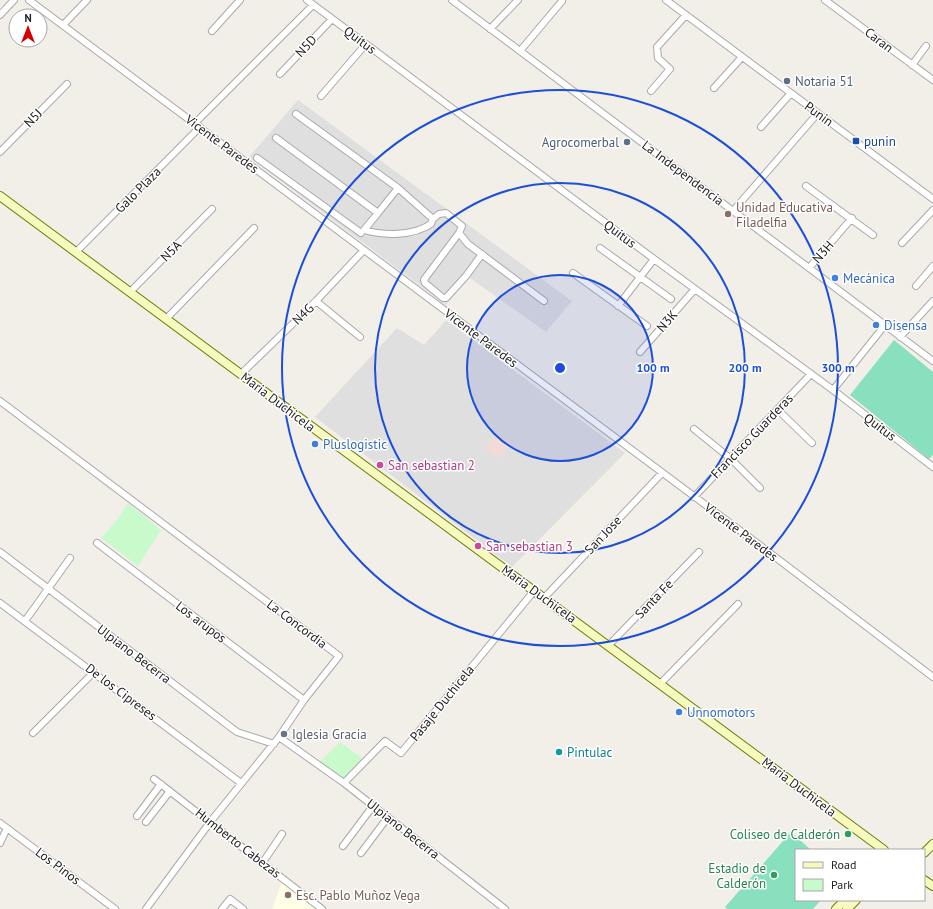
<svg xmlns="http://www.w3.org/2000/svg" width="933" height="909" viewBox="0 0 933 909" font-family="'PT Sans',sans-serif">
<rect width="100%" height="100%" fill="#f2efe9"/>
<!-- residential -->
<path fill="#e0dfdf" d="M298 100 572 301 546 332 467 276 446 305 249 157Z
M446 320 625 453 512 567 315 417 397 328 424 345Z"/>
<!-- commercial -->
<path fill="#f2dad9" d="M496 433 510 443 499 458 485 448Z"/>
<!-- education -->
<path fill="#ffffe5" d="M282 882 317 909H272Z"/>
<!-- park -->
<path fill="#c8facc" d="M128 503 161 530 138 566 101 538 117 520Z
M340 742 362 758 343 782 318 764Z"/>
<!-- pitch -->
<path fill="#88e0be" d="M894 340 933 372V455L929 459 850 395Z
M791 832 811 850H796V900H821L813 909H727L725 907Z"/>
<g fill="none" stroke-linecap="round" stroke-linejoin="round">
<defs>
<path id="street" d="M29 0 754 541 933 677
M307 0 654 259 833 390 933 467
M452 0 933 361
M666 0 933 199
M825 0 933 80
M0 15 14 0
M63 25 87 0
M490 29 518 0
M212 31 240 0
M520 51 562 1
M912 65 926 46
M280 74 332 19
M714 88 742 57
M651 91 670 69 658 58 657 47 686 15
M321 96 366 44
M296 114 398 188
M195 123 313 5
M761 127 791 93
M276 138 378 213 398 188 433 219 439 214 446 213 462 226 459 233 468 244 544 301
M0 152 67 84
M257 158 361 233
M806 186 873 235
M733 211 818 113
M378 213 364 230C384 236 413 236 431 224L433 219
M459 233 426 277 424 280 425 283 443 298H446L466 276 482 254
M902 243 933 210
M600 248 671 299
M76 252 200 127
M809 268 852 218
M573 273 647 326
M916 286 933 266
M130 292 212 209
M316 301 360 337
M618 306 654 259
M166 319 254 228
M900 337 933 301
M640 352 694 290
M241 374 316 301 363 251
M833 390 885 325
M0 401 339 656 304 700 279 737 211 821 146 909
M778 410 812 443
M694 429 731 459 760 488
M694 497 810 375
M97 543 304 700
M0 552 237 732 274 744
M544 598 662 473
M0 603 241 783
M25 621 70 558
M608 646 699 552
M660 684 738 604
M33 733 94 672
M279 737 344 783 505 909
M154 779 322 909
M344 783 385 741 401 753 534 591
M137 816 161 784
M146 822 170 791
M0 823 115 909
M0 843 7 828
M343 846 373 806
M361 853 388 817
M263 862 282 834
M222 909 230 899 243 909"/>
<path id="secondary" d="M0 196 884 850
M924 853 933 844
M924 880 933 886
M836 909 845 900
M847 909 856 900"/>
</defs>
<!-- street casing -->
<use href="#street" stroke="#a9a9a9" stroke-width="8"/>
<!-- secondary casing -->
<use href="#secondary" stroke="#707d05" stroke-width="10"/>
<!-- street -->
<use href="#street" stroke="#fff" stroke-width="6"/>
<!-- secondary -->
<use href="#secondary" stroke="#f7fabf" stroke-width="8"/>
</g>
<!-- distance rings -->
<circle cx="560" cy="368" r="93" fill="#1d4ed8" fill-opacity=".12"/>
<g fill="none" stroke="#1d4ed8" stroke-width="2">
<circle cx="560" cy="368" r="93"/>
<circle cx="560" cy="368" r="185"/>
<circle cx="560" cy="368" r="278"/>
</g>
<!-- markers -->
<g fill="#5c6f8a" stroke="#fff" stroke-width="1.5">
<circle cx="787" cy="81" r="4"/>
<circle cx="627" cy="142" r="4"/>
</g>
<rect fill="#1a4fb4" stroke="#fff" stroke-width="1.5" x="852" y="137" width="8" height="8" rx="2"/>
<g fill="#8d6e63" stroke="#fff" stroke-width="1.5">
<circle cx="728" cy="214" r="4"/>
<circle cx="288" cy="895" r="4"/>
</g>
<g fill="#3f7fe0" stroke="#fff" stroke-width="1.5">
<circle cx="835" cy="278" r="4"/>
<circle cx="876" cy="325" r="4"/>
<circle cx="315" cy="444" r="4"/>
<circle cx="679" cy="712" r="4"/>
</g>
<g fill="#d1479c" stroke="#fff" stroke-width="1.5">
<circle cx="380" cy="465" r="4"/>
<circle cx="478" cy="546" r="4"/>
</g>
<circle fill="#6b7280" stroke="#fff" stroke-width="1.5" cx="284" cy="734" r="4"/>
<circle fill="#0f9aa8" stroke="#fff" stroke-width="1.5" cx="559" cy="752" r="4"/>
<g fill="#2e9e5b" stroke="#fff" stroke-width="1.5">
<circle cx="848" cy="834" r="4"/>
<circle cx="774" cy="875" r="4"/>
</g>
<g text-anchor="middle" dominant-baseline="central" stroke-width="3" stroke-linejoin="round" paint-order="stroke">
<!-- street labels -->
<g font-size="13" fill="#222" stroke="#fff">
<text transform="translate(360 40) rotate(37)">Quitus</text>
<text transform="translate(879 40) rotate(37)">Caran</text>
<text transform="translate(306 46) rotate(-47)">N5D</text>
<text transform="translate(819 114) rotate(36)">Punin</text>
<text transform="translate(33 118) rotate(-46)">N5J</text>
<text transform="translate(222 144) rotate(37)">Vicente Paredes</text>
<text transform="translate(683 173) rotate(37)">La Independencia</text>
<text transform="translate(138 190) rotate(-45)">Galo Plaza</text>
<text transform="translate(620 234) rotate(37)">Quitus</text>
<text transform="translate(171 251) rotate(-45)">N5A</text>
<text transform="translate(823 252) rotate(-49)">N3H</text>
<text transform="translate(303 314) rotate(-44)">N4G</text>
<text transform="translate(667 321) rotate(-49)">N3K</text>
<text transform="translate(481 338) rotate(37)">Vicente Paredes</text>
<text transform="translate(278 402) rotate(37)">Maria Duchicela</text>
<text transform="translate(880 427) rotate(37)">Quitus</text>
<text transform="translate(752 436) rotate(-46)">Francisco Guarderas</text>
<text transform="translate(741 532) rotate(37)">Vicente Paredes</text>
<text transform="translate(603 535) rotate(-47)">San Jose</text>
<text transform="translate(539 594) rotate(36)">Maria Duchicela</text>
<text transform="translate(654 599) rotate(-46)">Santa Fe</text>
<text transform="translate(201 622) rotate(37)">Los arupos</text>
<text transform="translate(297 624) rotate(37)">La Concordia</text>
<text transform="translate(134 654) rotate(37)">Ulpiano Becerra</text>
<text transform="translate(121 692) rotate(37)">De los Cipreses</text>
<text transform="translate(442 703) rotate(-51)">Pasaje Duchicela</text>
<text transform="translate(799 787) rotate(37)">Maria Duchicela</text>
<text transform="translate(403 829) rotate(38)">Ulpiano Becerra</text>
<text transform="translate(238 843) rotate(38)">Humberto Cabezas</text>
<text transform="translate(58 866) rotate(37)">Los Pinos</text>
</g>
<!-- service labels -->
<g font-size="13" fill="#4e5e75" stroke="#fff" text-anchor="start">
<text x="795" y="81">Notaria 51</text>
<text x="619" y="142" text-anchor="end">Agrocomerbal</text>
</g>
<!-- transit labels -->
<g font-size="13" fill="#164399" stroke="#fff" text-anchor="start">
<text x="864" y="141">punin</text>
</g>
<!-- education labels -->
<g font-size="13" fill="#785e54" stroke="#fff" text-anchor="start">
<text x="736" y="207">Unidad Educativa<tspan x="736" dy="15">Filadelfia</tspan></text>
<text x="296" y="895">Esc. Pablo Muñoz Vega</text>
</g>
<!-- shop labels -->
<g font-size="13" fill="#366cbe" stroke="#fff" text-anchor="start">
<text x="843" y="278">Mecánica</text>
<text x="884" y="325">Disensa</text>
<text x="323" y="444">Pluslogistic</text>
<text x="687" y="712">Unnomotors</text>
</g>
<!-- hotel labels -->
<g font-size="13" fill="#b23c85" stroke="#fff" text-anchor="start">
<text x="388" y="465">San sebastian 2</text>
<text x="486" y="546">San sebastian 3</text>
</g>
<!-- worship labels -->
<g font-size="13" fill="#5b616d" stroke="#fff" text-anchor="start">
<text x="292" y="734">Iglesia Gracia</text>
</g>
<!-- culture labels -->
<g font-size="13" fill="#0d838f" stroke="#fff" text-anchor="start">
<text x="567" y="752">Pintulac</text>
</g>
<!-- leisure labels -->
<g font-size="13" fill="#27864d" stroke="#fff" text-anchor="end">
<text x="840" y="834">Coliseo de Calderón</text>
<text x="766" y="868">Estadio de<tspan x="766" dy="15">Calderón</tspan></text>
</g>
</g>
<circle cx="560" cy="368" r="6" fill="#1d4ed8" stroke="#fff" stroke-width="2"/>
<g font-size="12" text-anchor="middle" font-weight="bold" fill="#1d4ed8" stroke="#fff" stroke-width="3" stroke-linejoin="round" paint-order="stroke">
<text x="653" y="372">100 m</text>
<text x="745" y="372">200 m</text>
<text x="838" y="372">300 m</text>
</g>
<!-- legend -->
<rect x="795" y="849" width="130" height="52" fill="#ffffff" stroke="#a7a7a7"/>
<rect x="803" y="862" width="20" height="6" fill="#f7fabf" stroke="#a7a7a7"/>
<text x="831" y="869" font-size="12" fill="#222222">Road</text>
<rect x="803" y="879" width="20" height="12" fill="#c8facc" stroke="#a7a7a7"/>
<text x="831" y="889" font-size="12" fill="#222222">Park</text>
<!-- north arrow -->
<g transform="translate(28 28)"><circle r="19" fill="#ffffff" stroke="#a7a7a7"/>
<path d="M0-3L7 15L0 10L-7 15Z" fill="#d40000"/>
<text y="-6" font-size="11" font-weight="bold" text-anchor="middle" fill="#222222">N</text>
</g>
</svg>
